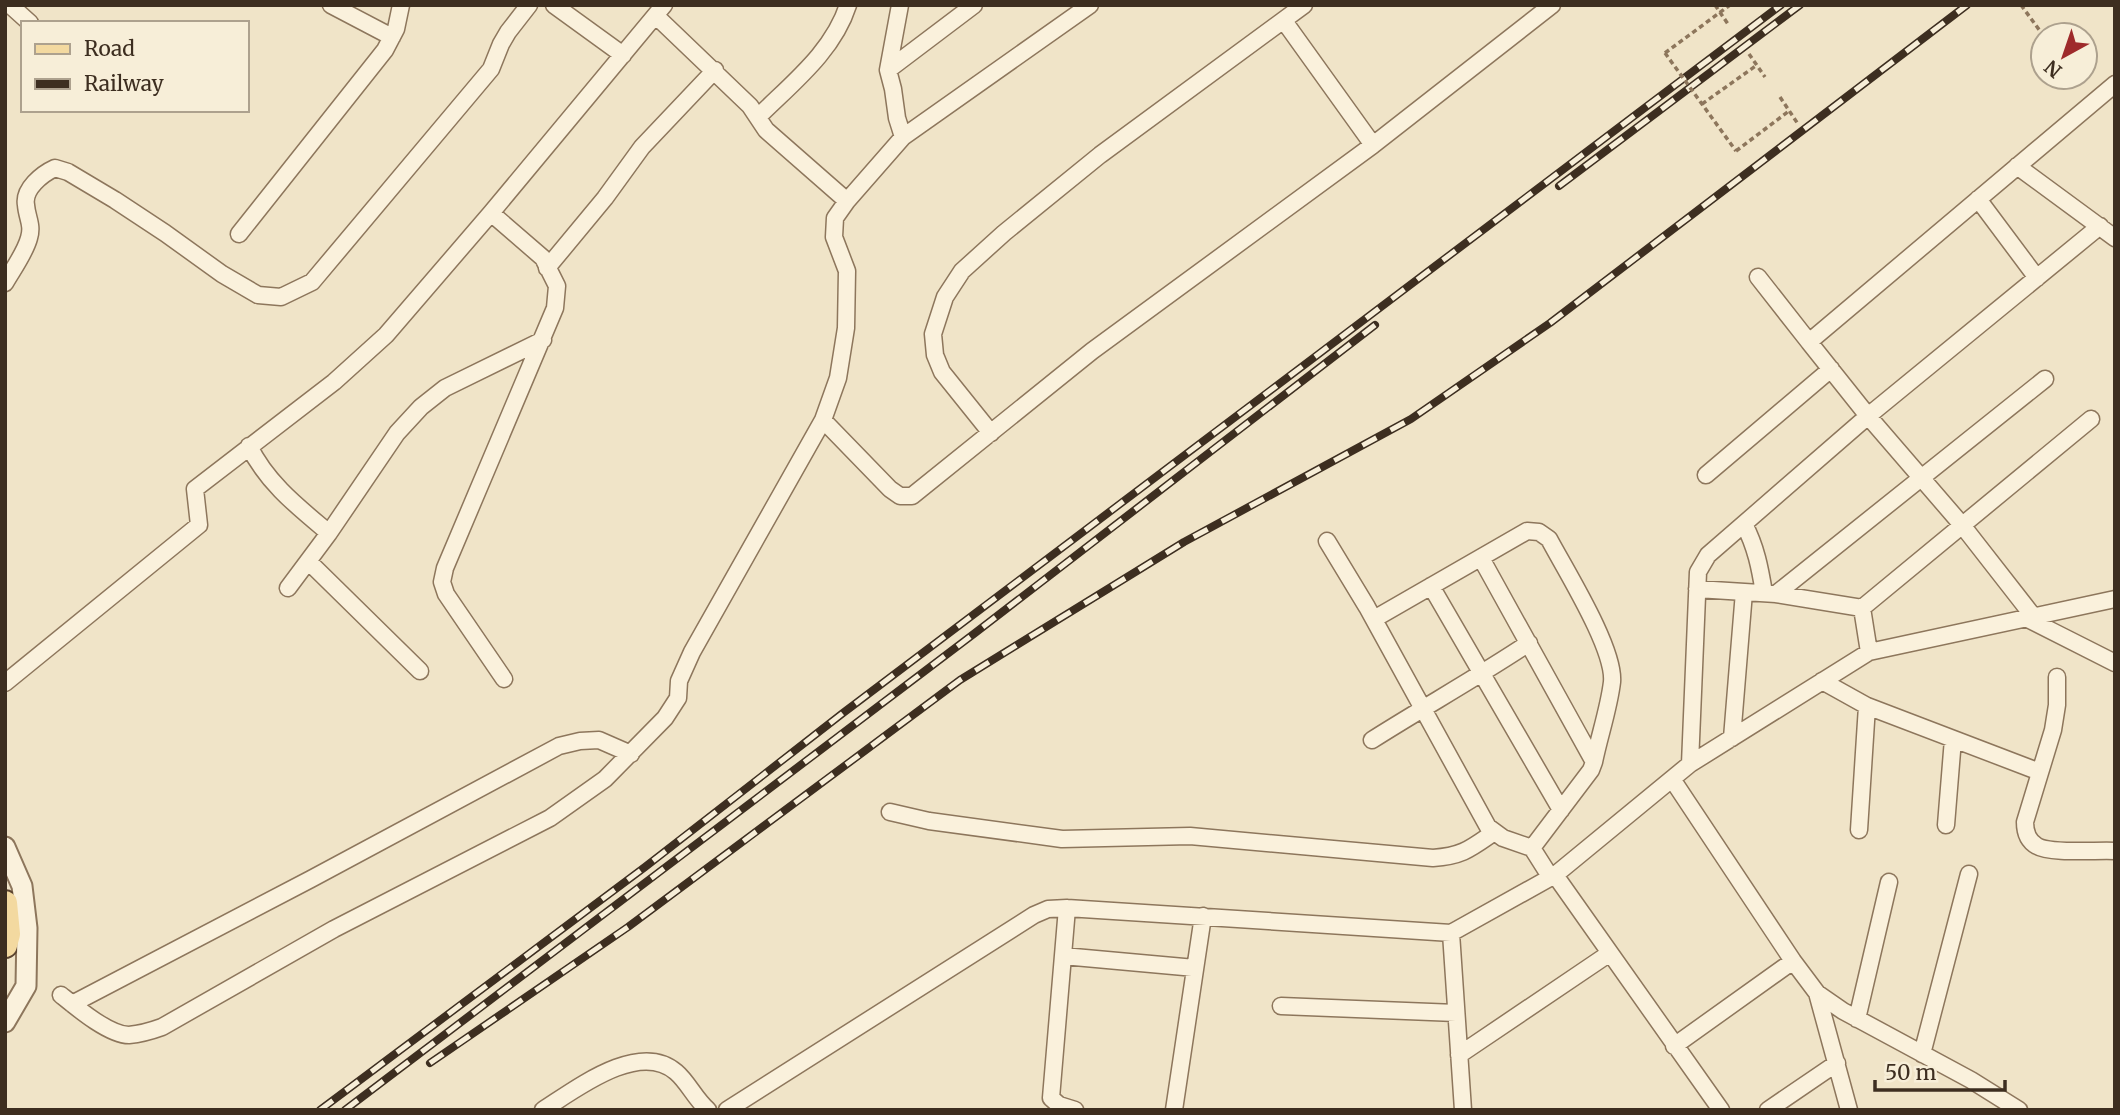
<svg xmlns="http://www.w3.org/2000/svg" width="2120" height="1115" viewBox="0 0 2120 1115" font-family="Merriweather,serif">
<rect width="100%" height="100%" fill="#f0e4c8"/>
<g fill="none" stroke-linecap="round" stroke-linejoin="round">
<defs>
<path id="minor" d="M10 5 30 23
M331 5 392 37
M554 5 623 55
M900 5 888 70 893 89 897 118 903 137 1090 5
M656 16 750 106 766 130 847 201
M1284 21 1373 145
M888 70 974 5
M758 117C791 84 833 52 848 5
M2017 166 2115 238
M1978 199 2037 278
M491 213 543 258 557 286 555 308 445 568 442 582 446 594 504 679
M239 234 385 50 396 29 401 5
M547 268 605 198 642 147 715 70
M1758 277 1809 342
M5 283C13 269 25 253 29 238 33 225 27 218 26 205 23 189 42 174 55 168L68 172 115 200 165 233 222 274 258 295 281 297 312 282 491 69 501 44 508 32 529 5
M823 420 890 489 900 496H912L1092 351 1373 145 1552 5
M991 433 942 372 935 355 933 334 945 297 962 271 1004 233 1100 155 1304 5
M249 446C267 483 298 507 329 533
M1706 475 1831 369
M1744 524C1756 547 1760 568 1764 593
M1327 541 1367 607 1488 827 1503 838 1532 848 1551 878
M1481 558 1594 762 1591 770 1532 848
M308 561 420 671
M1431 586 1561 810
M288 588 329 533 397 433 421 407 445 388 543 340
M1697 589 1776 594 1862 608 1869 652
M1776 594 2045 379
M1862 608 2091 419
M2033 616 1962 525 1868 416 2100 226
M2026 618 2115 663
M1374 619 1527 531 1539 532 1549 539C1566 571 1615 649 1612 682 1609 708 1599 737 1594 762
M2057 677V705L2053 730 2025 822C2025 832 2028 841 2037 846 2050 854 2097 850 2115 851
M1822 681 1867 706 2040 772
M5 683 199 525 195 489 334 382 386 335 491 213 664 5
M1732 738 1744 592
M1372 740C1424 707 1478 677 1529 643
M1690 764 1698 572 1708 555 1868 416 1809 342 2115 84
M1672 779 1793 961 1817 993 1843 1011 1971 1080 2019 1110
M890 812 929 821 1062 839 1190 836 1433 858C1462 856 1470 849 1493 833
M1946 825 1953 739
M1859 830 1867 706
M1555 875 1721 1110
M1067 908 1051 1098 1059 1105 1075 1110
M1063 956 1195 968
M1817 993 1849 1110
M61 995C77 1008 109 1035 129 1035 140 1034 151 1031 162 1027L334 929 550 818 605 779 665 718 678 698 679 681 692 652 823 420 838 378 846 328 847 271 834 237 835 218 847 201 903 137
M72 1004 311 879 559 746 580 741 599 740 631 754
M1281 1006 1456 1013
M1857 1019 1889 882
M1674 1046 1793 961
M1922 1054 1969 874
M1459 1055 1610 953
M543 1110C576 1089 639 1040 676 1072 688 1082 695 1099 708 1110
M727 1110 1034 915 1048 909 1067 908 1451 933
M1174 1110 1203 916
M1463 1110 1451 933 1555 875 1690 764 1869 652 2115 599
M1768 1110 1837 1063"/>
<path id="tertiary" d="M5 847 22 886 27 928 26 986 5 1022"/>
<path id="primary" d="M5 903 8 934 5 945"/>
</defs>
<!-- minor casing -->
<use href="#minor" stroke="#8d765c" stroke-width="19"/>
<!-- tertiary casing -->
<use href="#tertiary" stroke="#8d765c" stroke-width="23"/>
<!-- primary casing -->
<use href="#primary" stroke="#5b4430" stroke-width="28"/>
<!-- path -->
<path stroke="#8d765c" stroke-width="3.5" stroke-dasharray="5 3.5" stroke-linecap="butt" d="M1715 5 1728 24
M2021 5 2043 35
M1665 53 1730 5
M1749 54 1765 77
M1780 97 1798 124
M1702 104 1757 65
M1736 151 1789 111"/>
<!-- minor -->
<use href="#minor" stroke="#faf1dc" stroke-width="16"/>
<!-- tertiary -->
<use href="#tertiary" stroke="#faf1dc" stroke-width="19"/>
<!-- primary -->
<use href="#primary" stroke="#f3d9a0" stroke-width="24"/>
<defs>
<path id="rail" d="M1559 186 1800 5
M430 1063 628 927 960 680 1184 542 1411 419 1550 323 1967 5
M320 1110 645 867 843 713 1781 5
M345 1110 975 633 1375 325"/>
</defs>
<!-- rail casing -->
<use href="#rail" stroke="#3d2e20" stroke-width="8"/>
<!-- rail -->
<use href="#rail" stroke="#f7eed8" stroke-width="5" stroke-dasharray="16" stroke-linecap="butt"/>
<!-- path-bridge -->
<path stroke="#8d765c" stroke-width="3.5" stroke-dasharray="5 3.5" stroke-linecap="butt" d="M1665 53 1736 151"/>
</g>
<!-- border -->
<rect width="2120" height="1115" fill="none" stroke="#3d2e20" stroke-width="14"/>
<!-- legend -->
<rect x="21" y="21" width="228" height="91" fill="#f7eed8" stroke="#ada18e" stroke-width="2"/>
<rect x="35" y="44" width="35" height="10" fill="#f3d9a0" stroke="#ada18e" stroke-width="2"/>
<text x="84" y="56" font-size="21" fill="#3d2e20">Road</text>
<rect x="35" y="79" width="35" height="10" fill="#3d2e20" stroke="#ada18e" stroke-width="2"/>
<text x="84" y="91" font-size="21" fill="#3d2e20">Railway</text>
<!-- north arrow -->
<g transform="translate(2064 56) rotate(220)"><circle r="33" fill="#f7eed8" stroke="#ada18e" stroke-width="2"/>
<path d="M0-5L12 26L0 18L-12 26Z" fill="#9e2a2b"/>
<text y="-10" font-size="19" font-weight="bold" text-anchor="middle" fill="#3d2e20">N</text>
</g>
<!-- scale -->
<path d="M1875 1080v10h130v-10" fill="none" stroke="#3d2e20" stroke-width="3.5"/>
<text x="1885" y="1080" font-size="21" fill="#3d2e20" stroke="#f7eed8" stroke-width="5" paint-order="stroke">50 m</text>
</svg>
